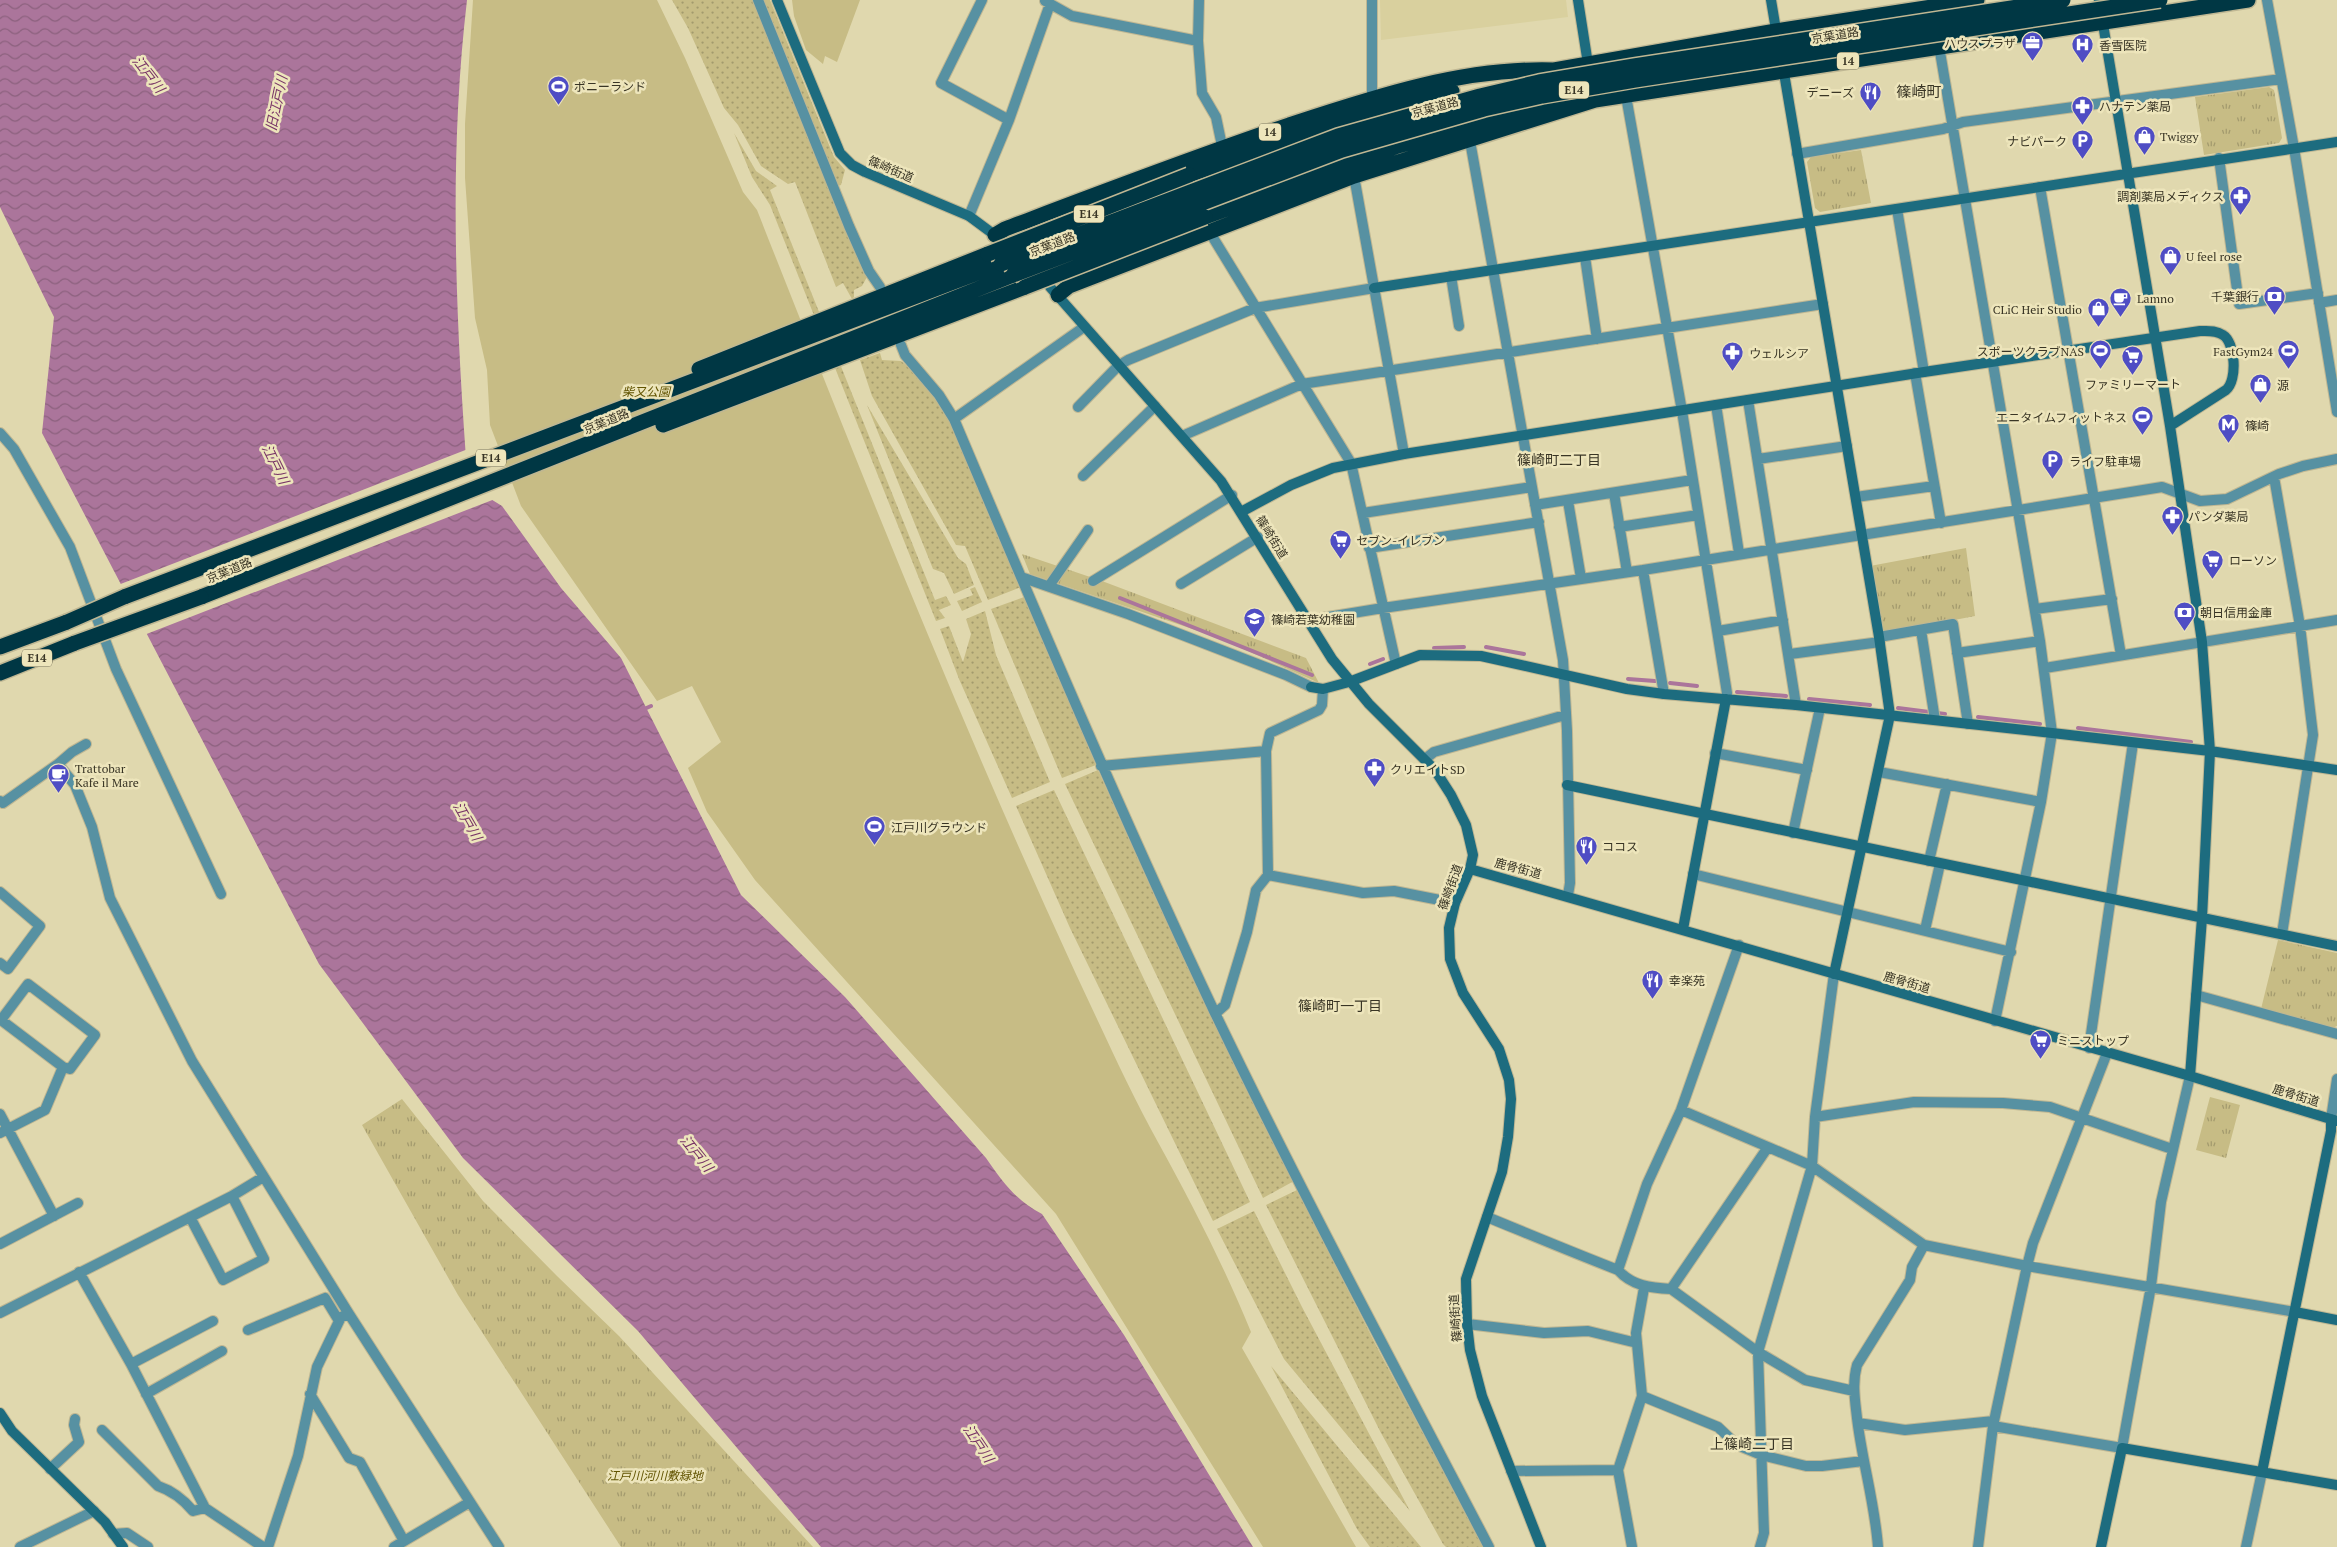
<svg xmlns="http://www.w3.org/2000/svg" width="2337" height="1547" viewBox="0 0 2337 1547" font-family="'PT Serif','Noto Sans JP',serif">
<defs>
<pattern id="grass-dots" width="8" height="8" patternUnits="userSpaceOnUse" patternTransform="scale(1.25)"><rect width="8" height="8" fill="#c7bc85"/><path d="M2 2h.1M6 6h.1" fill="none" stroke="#a39a6d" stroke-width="1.8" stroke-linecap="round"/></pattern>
<pattern id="park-tufts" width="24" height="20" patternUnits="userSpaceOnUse" patternTransform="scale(1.25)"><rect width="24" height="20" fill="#c7bc85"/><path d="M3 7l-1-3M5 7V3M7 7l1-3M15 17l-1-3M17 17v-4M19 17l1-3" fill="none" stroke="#a39a6d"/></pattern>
<pattern id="water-waves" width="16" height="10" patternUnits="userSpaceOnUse" patternTransform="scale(1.25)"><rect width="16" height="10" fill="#ab759b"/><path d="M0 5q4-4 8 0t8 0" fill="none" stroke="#8c617e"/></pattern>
</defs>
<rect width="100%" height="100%" fill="#e0d8ae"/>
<!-- built -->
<path fill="#d9d09e" d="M1380 0H1566L1568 17 1381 40Z"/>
<!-- grass -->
<path fill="url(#grass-dots)" d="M672 0H754L867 277 862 286 854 290V297L852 299 843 283 836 287 795 182 788 184 761 166 738 125 724 108 688 28Z
M763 0H770L834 157 845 170 841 185 838 186Z
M734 133 756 171 777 186 770 190 935 600 946 596 951 605 939 610 945 618 936 621 770 205 752 177Z
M880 353 882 360 901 361 927 383 953 428 1021 587 988 600 965 546 956 545 872 396 860 360Z
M867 405 958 558 966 564 974 585 954 594 944 573 933 569Z
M975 587 982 602 962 611 957 601 973 595 970 589Z
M1024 597 1096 765 1062 778 991 609Z
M985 611 996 655 1050 782 1012 798 959 679 940 629 949 626 963 662 971 634 966 619Z
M1098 770 1155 897 1294 1181 1263 1198 1065 784Z
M1054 790 1250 1202 1213 1221 1070 928 1016 806Z
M1297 1190 1380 1353 1484 1547H1446L1443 1544 1381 1433 1266 1205Z
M1254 1211 1302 1307 1410 1511 1284 1359 1217 1229Z
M1271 1366 1421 1547H1370L1357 1529Z"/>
<!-- park -->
<path fill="url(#park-tufts)" d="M2269 87 2274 90 2282 138 2279 143 2204 155 2195 97Z
M1861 150 1871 203 1820 212 1815 208 1807 162 1811 157Z
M1966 548 1975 616 1882 634 1870 566Z
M1022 554 1102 581 1306 658 1319 683 1219 638 1030 574Z
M2278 940 2337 953V1026L2330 1029 2261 1009Z
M2210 1097 2240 1105 2226 1158 2196 1150Z
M402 1099 483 1201 557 1276 619 1336 813 1547H621L458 1295 362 1125Z"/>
<!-- pitch -->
<path fill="#c7bc85" d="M473 0H657L685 58 743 192 757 210C858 466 960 722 1075 972 1102 1029 1128 1088 1159 1144 1192 1204 1225 1268 1251 1332L1242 1348 1356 1547H1263L1056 1214 755 880 707 812 688 768 721 742 692 686 657 701 521 506 490 425 487 370 475 318 465 178V124Z
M792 0H860L837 62 825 56 823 64 806 50 794 16Z"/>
<!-- water -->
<path fill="url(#water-waves)" d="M0 0H467C448 162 456 324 468 485L502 506 561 588 621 658 741 895 845 997 986 1158C1003 1182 1015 1200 1042 1214L1124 1335 1253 1547H821L638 1331 463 1158 319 964 42 433 54 317 0 207Z"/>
<!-- pier -->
<path fill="#e0d8ae" d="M468 449 471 484 495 499 144 635 118 585Z"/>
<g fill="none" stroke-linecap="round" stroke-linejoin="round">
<!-- stream -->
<path stroke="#ab759b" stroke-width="4" d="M1120 598 1312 675
M1486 647 1524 654
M1434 648 1464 647
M1370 664 1383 659
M1628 679 1655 681
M1670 683 1697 686
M1737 692 1786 696
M1809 699 1870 705
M1898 708 1945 714
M642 710 651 706
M1978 717 2040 724
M2078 728 2191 742"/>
<defs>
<path id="street" d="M758 0 849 226 869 271 880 287
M982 0 941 83 1009 120
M1199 0 1198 41 1202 93 1216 117 1221 141V154
M1372 0V98
M2267 0 2294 148 2337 412
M1045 1 1072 16 1198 41
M1939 46 2040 641 2052 733 2041 802 1995 1021
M1626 96 1682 411 1727 693 1726 699
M1470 141 1563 660 1567 731 1570 883 1568 895
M1797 154 1943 129 1963 122 2281 79
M2219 158 2239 304 2318 293
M1354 176 1404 454
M2040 187 2121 655
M1897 209 1924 372
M969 216 1009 120 1050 4
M1209 231 1351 463 1396 664
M1585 257 1597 339
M1451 276 1459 326
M2319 303 2337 300
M901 345 905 355 939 395 954 419C1038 618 1122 816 1214 1011 1301 1192 1396 1369 1489 1547
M1915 373 1941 523
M1748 400 1796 705
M1716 405 1739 553
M1078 407 1118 366 1128 360 1255 308 1374 288
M954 419 1084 327
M0 433 14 449 70 547 116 669 221 894
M1182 436 1302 384 1823 304
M1758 459 1847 446
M1083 476 1155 406
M2274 477 2300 626 2313 735 2282 934
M1614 493 1627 572
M1856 497 1934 486
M1568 501 1581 578
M1535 505 1692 480
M1363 513 1532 487
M1619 527 1698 515
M1369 548 1539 522
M1643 570 1664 694
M1021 577 1128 614 1286 675 1311 687
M1093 581 1232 495
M1181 584 1258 537
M1049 586 1088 530
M2035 609 2112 599
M1309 623 1322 618 1383 608 1643 570 2162 487 2200 501 2227 499 2279 474 2303 466 2337 459
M1921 630 1935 720
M1718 631 1783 620
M1879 637 1953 624 1968 724
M1957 653 2040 641
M1790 654 1880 642
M2045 668 2337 620
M1715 753 1807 770
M1425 759 1434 752 1565 715
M58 764 72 752 86 744
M1101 766 1266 751
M1879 772 2041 802
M0 801 3 803 58 764 75 785 92 827 110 898 192 1061 349 1314 499 1547
M1793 833 1820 708
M1929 861 1947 784
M1693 874 2011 952
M1268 875 1363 893 1394 891 1455 903
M0 892 40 926 8 969 0 963
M1925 930 1940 864
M28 984 95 1035 70 1069 63 1067 1 1020Z
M2196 995 2337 1034
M1216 1013 1225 1005 1247 932 1256 890 1268 875 1266 751 1270 733 1319 710 1322 705 1323 689
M2089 1048 2133 743
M1681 1110 1768 1147
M0 1114 54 1216
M1815 1117 1914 1102 2003 1103 2050 1107 2172 1149
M2331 1119 2337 1079
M0 1133 45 1110 63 1067
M190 1217 223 1280 264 1259 232 1196
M1487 1217C1531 1235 1574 1253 1618 1270 1632 1286 1651 1288 1671 1289L1768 1147 1812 1166 1924 1245 2027 1266 2295 1312
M0 1244 78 1203
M1618 1270 1647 1184 1681 1110 1739 945
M79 1272 131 1364 205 1508 263 1547
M1671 1289 1758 1352 1805 1380 1854 1391
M0 1313 232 1196 260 1179
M1467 1324 1544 1333 1588 1331 1637 1343
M248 1330 325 1298 339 1321
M131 1364 213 1321
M146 1394 222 1351
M310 1394 349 1458 360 1462 404 1541
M1642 1396 1718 1427 1737 1445 1761 1455 1806 1466H1822L1863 1461
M1858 1423 1905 1430 1994 1421
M1993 1426 2122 1448 2151 1286 2161 1202 2190 1076
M102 1430 158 1486C173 1491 183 1499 193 1511L205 1508
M50 1469 79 1442 74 1425 75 1419
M1511 1471 1618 1470
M113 1534 127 1533 148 1547
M20 1547 94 1511
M268 1547 298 1456 317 1367 341 1317 349 1314
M394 1547 470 1502
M1632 1547 1618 1470 1642 1396 1636 1333 1644 1288
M1760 1547 1764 1533 1758 1352 1812 1166 1815 1117 1834 974
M1878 1547C1875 1504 1862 1461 1857 1418 1855 1400 1852 1383 1857 1365L1910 1280 1912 1267 1924 1245
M1978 1547 1993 1426 2027 1266 2033 1243 2107 1053
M2246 1547 2262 1472"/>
<path id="secondary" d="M777 0 840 153 852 165 865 172 969 216 1000 239
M1578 0 1588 64
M1771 0 1777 36
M2099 0 2170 426 2202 642 2210 751 2202 918 2190 1076
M1783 67 1879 637 1890 715 1834 974
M1050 287 1221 481 1332 659 1369 704 1435 770 1451 795 1466 825 1473 855 1470 869 1455 903 1449 928 1450 959 1463 993 1499 1049 1509 1080 1511 1099 1508 1137 1502 1172 1466 1279 1467 1324 1470 1350 1482 1396 1541 1547
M1374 288 2337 142
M1241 512 1291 485 1333 468 1404 454 1924 372 2200 331C2208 331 2216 330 2223 335 2235 342 2238 380 2226 390L2170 426
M1311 687 1323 689 1349 682 1420 655 1481 656 1627 689 1664 694 1796 705 2052 733 2210 751 2337 770
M1567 785 2337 946
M1470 869 2190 1076 2337 1121
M1683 929 1726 699
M2295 1312 2337 1320
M0 1413 12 1431 105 1522 123 1547
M2262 1472 2331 1131V1119
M2101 1547 2122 1448 2337 1485"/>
<path id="highway" d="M1189 175 1334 124 1452 91
M1205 217 1398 146 1488 121 1564 104
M995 235 1005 229C1100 193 1194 157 1289 125 1374 97 1464 67 1554 70L1776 31 1977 0
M1058 295 1069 286 1354 176 1595 100 2248 0
M699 369 988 254
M663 425 1025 287
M124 597 1001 264
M201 597 1013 275
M0 647 67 622
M0 673 75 643"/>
</defs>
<!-- street casing -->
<use href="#street" stroke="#bfb793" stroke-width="12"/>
<!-- secondary casing -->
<use href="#secondary" stroke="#bfb793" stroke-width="12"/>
<!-- highway casing -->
<use href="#highway" stroke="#bfb793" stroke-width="18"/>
<!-- street -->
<use href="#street" stroke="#5791a2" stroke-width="10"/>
<!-- secondary -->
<use href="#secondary" stroke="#1d6c7f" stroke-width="10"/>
<!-- highway -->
<use href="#highway" stroke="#003744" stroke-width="15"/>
<defs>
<path id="highway-bridge" d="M988 254 1189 175
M1001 264 1338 136 1480 96 1539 82 1634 66 2063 0
M1013 275 1342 150 1484 109 1542 96 1635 80 2160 0
M1025 287 1205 217
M67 622 124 597
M75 643 201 597"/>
</defs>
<!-- highway-bridge casing -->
<use href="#highway-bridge" stroke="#bfb793" stroke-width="18" stroke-linecap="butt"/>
<!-- highway-bridge -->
<use href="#highway-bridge" stroke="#003744" stroke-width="15"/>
</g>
<!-- icons -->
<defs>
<symbol id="office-pin" viewBox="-11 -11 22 30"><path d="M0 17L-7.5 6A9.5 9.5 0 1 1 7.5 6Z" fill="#4f4dc4" stroke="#ede5bb"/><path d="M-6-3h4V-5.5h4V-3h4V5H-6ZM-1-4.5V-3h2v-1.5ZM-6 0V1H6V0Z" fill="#fff"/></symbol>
<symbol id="hospital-pin" viewBox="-11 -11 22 30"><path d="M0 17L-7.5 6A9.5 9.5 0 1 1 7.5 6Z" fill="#4f4dc4" stroke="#ede5bb"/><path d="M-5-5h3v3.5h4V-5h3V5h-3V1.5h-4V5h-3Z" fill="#fff"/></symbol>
<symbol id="stadium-pin" viewBox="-11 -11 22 30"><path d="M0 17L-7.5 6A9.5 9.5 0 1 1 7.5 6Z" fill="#4f4dc4" stroke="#ede5bb"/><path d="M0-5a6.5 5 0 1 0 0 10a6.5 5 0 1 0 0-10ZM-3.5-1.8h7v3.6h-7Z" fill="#fff"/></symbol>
<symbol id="restaurant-pin" viewBox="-11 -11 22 30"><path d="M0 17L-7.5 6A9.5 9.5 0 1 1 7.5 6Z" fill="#4f4dc4" stroke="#ede5bb"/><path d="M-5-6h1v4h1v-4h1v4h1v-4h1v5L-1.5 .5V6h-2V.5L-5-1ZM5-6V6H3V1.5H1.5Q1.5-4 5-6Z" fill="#fff"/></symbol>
<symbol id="pharmacy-pin" viewBox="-11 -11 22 30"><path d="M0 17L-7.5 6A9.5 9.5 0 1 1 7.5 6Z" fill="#4f4dc4" stroke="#ede5bb"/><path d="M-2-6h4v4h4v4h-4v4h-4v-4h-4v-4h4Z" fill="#fff"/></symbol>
<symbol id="shop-pin" viewBox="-11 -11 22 30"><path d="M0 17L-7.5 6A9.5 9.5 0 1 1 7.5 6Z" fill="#4f4dc4" stroke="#ede5bb"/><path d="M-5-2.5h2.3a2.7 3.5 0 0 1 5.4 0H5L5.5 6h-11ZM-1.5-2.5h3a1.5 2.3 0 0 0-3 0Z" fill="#fff"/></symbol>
<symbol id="parking-pin" viewBox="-11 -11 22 30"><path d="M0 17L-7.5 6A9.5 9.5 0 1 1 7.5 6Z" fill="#4f4dc4" stroke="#ede5bb"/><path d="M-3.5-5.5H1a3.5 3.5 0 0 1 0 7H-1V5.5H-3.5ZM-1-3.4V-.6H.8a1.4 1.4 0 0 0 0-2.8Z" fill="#fff"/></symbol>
<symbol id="bank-pin" viewBox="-11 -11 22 30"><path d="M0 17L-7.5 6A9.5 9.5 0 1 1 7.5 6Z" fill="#4f4dc4" stroke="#ede5bb"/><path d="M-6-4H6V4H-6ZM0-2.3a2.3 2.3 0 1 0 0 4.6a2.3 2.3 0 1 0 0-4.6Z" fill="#fff"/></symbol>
<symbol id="cafe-pin" viewBox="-11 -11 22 30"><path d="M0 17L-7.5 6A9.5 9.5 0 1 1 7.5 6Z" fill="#4f4dc4" stroke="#ede5bb"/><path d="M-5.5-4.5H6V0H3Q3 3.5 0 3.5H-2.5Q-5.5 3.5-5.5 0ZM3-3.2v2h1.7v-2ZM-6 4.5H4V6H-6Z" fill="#fff"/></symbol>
<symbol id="supermarket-pin" viewBox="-11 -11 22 30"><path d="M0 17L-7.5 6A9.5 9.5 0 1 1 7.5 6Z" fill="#4f4dc4" stroke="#ede5bb"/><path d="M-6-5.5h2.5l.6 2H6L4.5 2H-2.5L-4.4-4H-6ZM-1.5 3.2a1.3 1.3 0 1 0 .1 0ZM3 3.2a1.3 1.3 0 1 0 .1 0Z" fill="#fff"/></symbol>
<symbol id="metro-pin" viewBox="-11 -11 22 30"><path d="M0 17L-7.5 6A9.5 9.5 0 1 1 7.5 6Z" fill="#4f4dc4" stroke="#ede5bb"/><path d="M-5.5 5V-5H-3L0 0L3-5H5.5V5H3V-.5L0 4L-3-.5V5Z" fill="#fff"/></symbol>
<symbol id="school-pin" viewBox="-11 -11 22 30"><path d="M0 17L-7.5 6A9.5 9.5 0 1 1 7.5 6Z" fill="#4f4dc4" stroke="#ede5bb"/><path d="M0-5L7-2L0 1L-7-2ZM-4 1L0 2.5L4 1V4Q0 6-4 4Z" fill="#fff"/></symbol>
</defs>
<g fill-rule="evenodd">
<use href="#office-pin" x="2020" y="30" width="25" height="34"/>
<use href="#hospital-pin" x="2070" y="32" width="25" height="34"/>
<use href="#stadium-pin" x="546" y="74" width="25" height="34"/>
<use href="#restaurant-pin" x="1858" y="80" width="25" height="34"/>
<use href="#pharmacy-pin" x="2070" y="94" width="25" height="34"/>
<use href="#shop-pin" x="2132" y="124" width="25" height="34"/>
<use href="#parking-pin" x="2070" y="128" width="25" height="34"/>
<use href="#pharmacy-pin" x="2228" y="184" width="25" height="34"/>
<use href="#shop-pin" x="2158" y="244" width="25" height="34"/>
<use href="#bank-pin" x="2262" y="284" width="25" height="34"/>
<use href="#cafe-pin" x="2108" y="286" width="25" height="34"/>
<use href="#shop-pin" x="2086" y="296" width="25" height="34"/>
<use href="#stadium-pin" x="2088" y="338" width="25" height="34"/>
<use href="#stadium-pin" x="2276" y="338" width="25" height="34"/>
<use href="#pharmacy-pin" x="1720" y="340" width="25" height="34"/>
<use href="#supermarket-pin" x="2120" y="344" width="25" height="34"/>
<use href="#shop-pin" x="2248" y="372" width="25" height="34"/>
<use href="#stadium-pin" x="2130" y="404" width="25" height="34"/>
<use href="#metro-pin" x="2216" y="412" width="25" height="34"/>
<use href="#parking-pin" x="2040" y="448" width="25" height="34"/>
<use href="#pharmacy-pin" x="2160" y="504" width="25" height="34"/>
<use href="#supermarket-pin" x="1328" y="528" width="25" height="34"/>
<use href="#supermarket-pin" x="2200" y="548" width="25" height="34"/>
<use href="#bank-pin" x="2172" y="600" width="25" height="34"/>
<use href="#school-pin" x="1242" y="606" width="25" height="34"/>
<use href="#pharmacy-pin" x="1362" y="756" width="25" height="34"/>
<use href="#cafe-pin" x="46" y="762" width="25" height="34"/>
<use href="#stadium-pin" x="862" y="814" width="25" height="34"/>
<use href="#restaurant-pin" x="1574" y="834" width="25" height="34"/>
<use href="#restaurant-pin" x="1640" y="968" width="25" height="34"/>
<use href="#supermarket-pin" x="2028" y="1028" width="25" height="34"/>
</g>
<g text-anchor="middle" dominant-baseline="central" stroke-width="5" stroke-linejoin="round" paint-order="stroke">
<!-- shield labels -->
<g fill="#ede5bb" stroke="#6f6a52" stroke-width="1">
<rect x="1837" y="52.5" width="22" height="17" rx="4"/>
<rect x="1559" y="81.5" width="30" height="17" rx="4"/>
<rect x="1259" y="123.5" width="22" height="17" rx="4"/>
<rect x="1074" y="205.5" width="30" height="17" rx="4"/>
<rect x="476" y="449.5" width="30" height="17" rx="4"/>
<rect x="22" y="649.5" width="30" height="17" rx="4"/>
</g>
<g font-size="11" font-weight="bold" fill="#393525">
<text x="1848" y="61">14</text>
<text x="1574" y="90">E14</text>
<text x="1270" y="132">14</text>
<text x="1089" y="214">E14</text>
<text x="491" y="458">E14</text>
<text x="37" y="658">E14</text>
</g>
<!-- street labels -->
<g font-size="12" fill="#393525" stroke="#ede5bb">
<text transform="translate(1835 35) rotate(-9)">京葉道路</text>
<text transform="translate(1435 107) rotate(-15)">京葉道路</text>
<text transform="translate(891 169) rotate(23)">篠崎街道</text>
<text transform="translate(1052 244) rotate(-21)">京葉道路</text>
<text transform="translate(606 421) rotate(-22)">京葉道路</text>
<text transform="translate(1272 537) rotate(58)">篠崎街道</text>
<text transform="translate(229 570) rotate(-22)">京葉道路</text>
<text transform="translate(1518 868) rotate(15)">鹿骨街道</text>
<text transform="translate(1450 887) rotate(-70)">篠崎街道</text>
<text transform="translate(1907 982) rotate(16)">鹿骨街道</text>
<text transform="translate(2296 1095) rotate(17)">鹿骨街道</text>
<text transform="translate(1455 1318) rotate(-94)">篠崎街道</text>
</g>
<!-- poi labels -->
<g font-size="12" fill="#393525" stroke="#ede5bb" text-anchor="start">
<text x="2016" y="43" text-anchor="end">ハウスプラザ</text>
<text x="2099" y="45">香雪医院</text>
<text x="574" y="86">ポニーランド</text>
<text x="1854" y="92" text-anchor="end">デニーズ</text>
<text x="2099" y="106">ハナテン薬局</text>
<text x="2160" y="136">Twiggy</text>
<text x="2067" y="141" text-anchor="end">ナビパーク</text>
<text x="2224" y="196" text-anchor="end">調剤薬局メディクス</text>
<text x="2186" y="256">U feel rose</text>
<text x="2259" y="296" text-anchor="end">千葉銀行</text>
<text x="2137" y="298">Lamno</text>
<text x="2082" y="309" text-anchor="end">CLiC Heir Studio</text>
<text x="2084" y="351" text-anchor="end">スポーツクラブNAS</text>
<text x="2273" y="351" text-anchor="end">FastGym24</text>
<text x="1749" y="353">ウェルシア</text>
<text x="2133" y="384" text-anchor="middle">ファミリーマート</text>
<text x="2277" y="385">源</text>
<text x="2127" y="417" text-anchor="end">エニタイムフィットネス</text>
<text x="2245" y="425">篠崎</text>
<text x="2069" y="461">ライフ駐車場</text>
<text x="2188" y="516">パンダ薬局</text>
<text x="1356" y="540">セブン-イレブン</text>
<text x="2229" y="560">ローソン</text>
<text x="2200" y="612">朝日信用金庫</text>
<text x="1271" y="619">篠崎若葉幼稚園</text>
<text x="75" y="768">Trattobar<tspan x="75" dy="14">Kafe il Mare</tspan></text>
<text x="1390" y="769">クリエイトSD</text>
<text x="891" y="827">江戸川グラウンド</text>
<text x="1602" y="846">ココス</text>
<text x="1669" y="980">幸楽苑</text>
<text x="2057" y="1040">ミニストップ</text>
</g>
<!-- park labels -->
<g font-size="12" font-style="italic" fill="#615300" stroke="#ede5bb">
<text x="646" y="391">柴又公園</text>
<text x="655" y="1475">江戸川河川敷緑地</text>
</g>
<!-- water labels -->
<g font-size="14" font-style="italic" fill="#736" stroke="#ede5bb">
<text transform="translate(149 74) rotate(52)">江戸川</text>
<text transform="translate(276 103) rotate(-78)">旧江戸川</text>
<text transform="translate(276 464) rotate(64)">江戸川</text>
<text transform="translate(468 821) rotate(60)">江戸川</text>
<text transform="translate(697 1153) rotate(51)">江戸川</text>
<text transform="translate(979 1443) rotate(56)">江戸川</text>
</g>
<!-- neighbourhood labels -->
<g font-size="14" fill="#393525" stroke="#ede5bb">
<text x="1559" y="459">篠崎町二丁目</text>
<text x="1340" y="1005">篠崎町一丁目</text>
<text x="1752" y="1443">上篠崎二丁目</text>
</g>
<!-- quarter labels -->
<g font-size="15" fill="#393525" stroke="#ede5bb">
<text x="1919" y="91">篠崎町</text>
</g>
</g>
</svg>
